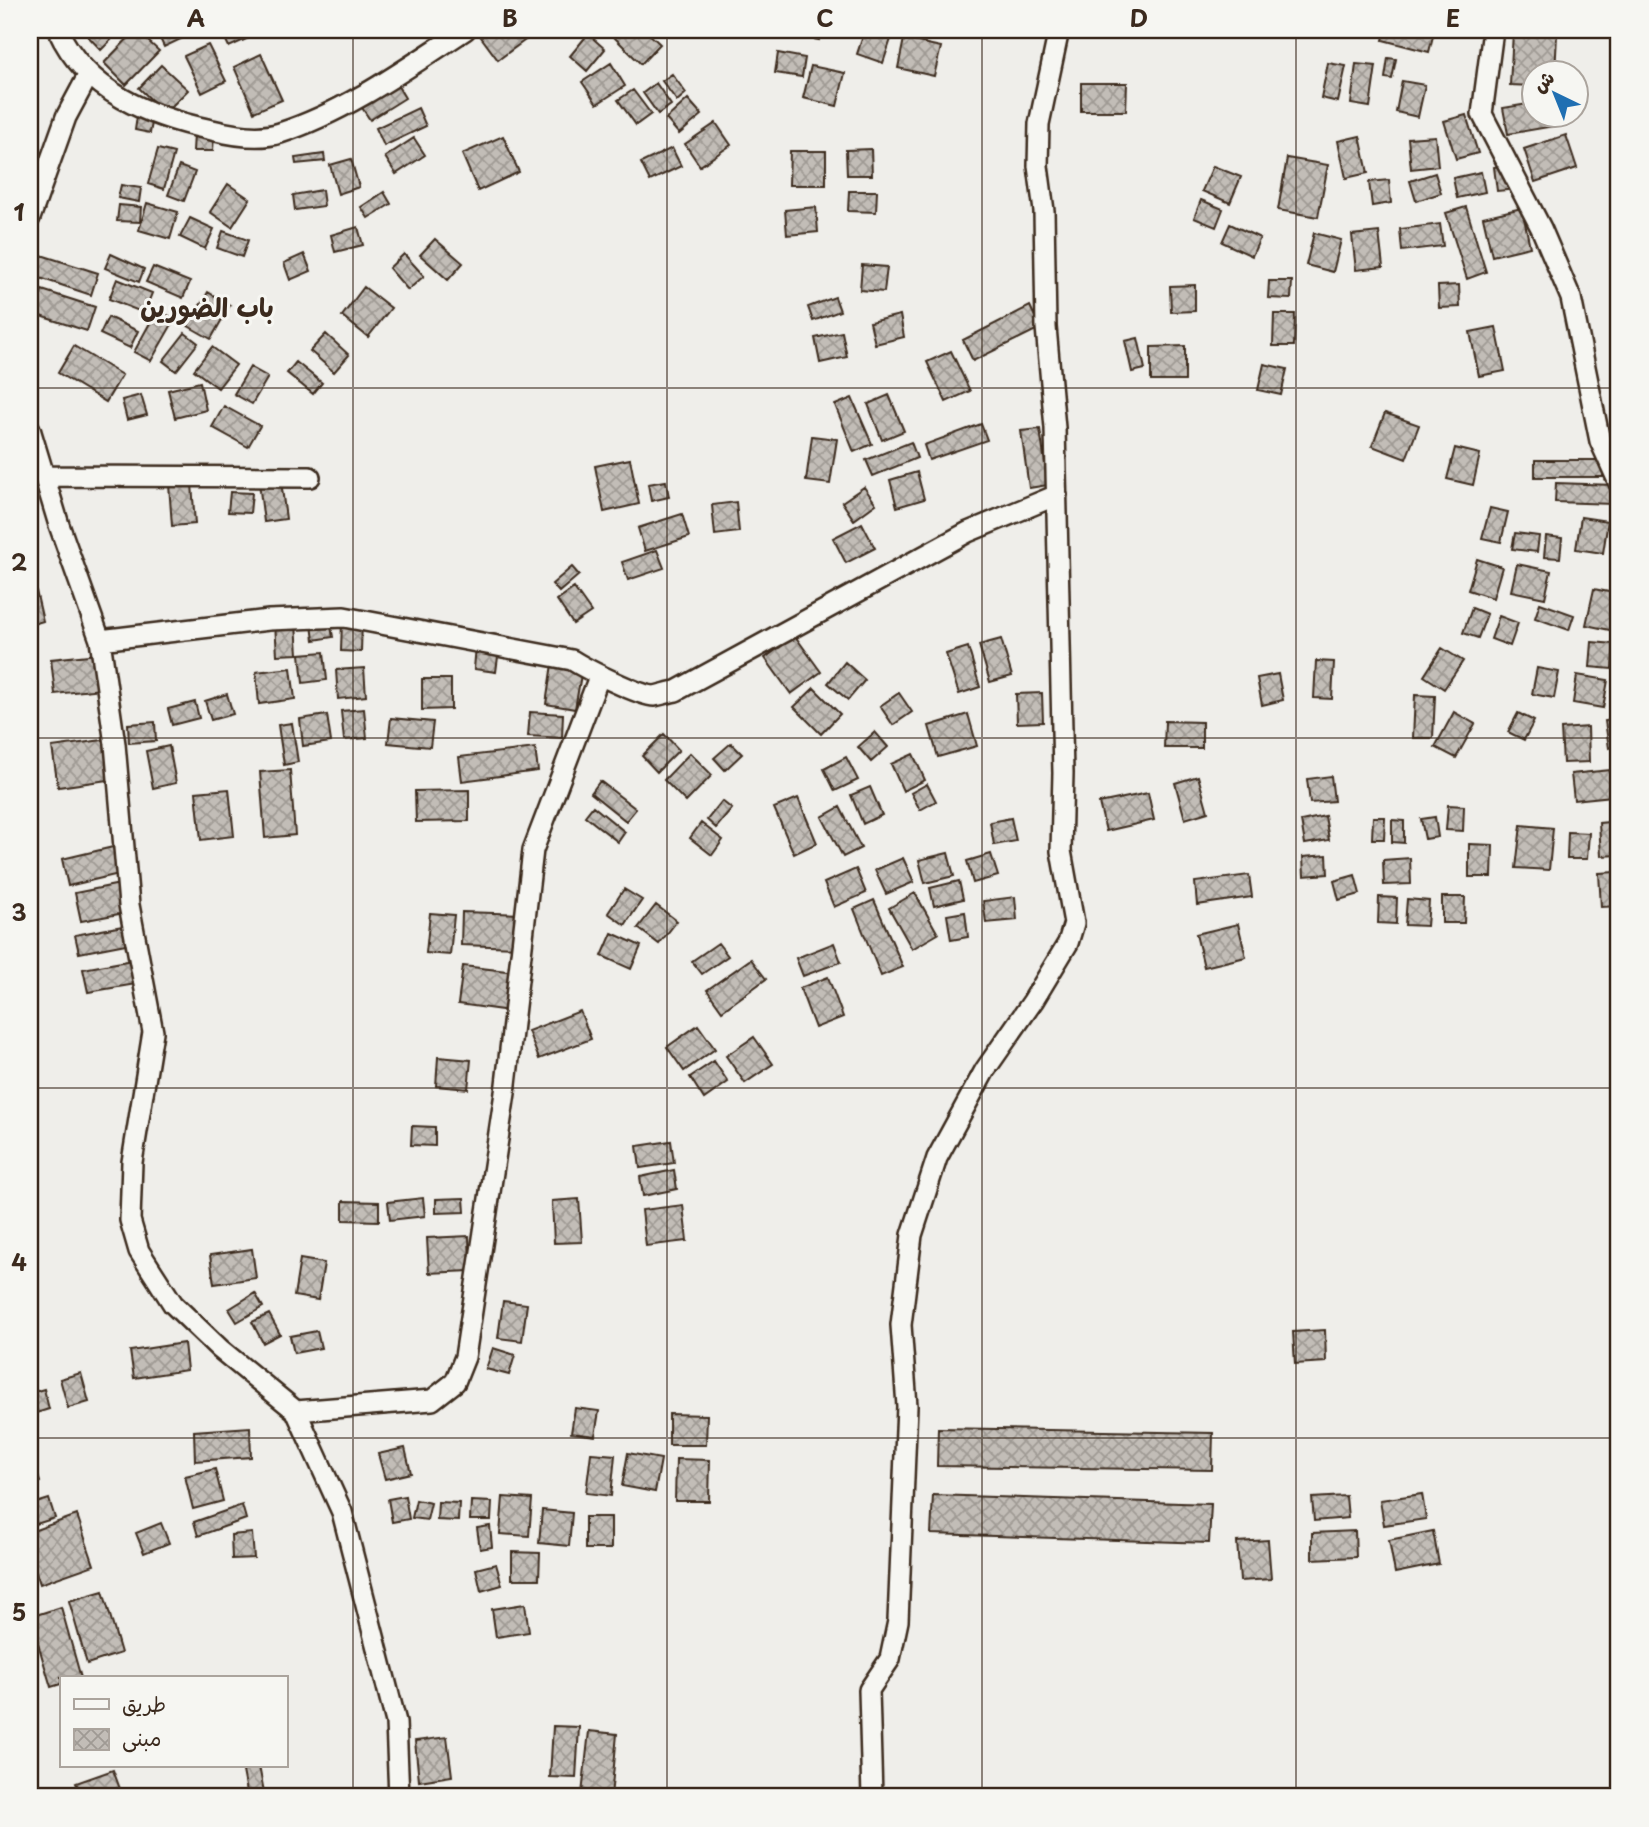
<svg xmlns="http://www.w3.org/2000/svg" width="1649" height="1827" viewBox="0 0 1649 1827" font-family="'Playpen Sans','Playpen Sans Arabic',sans-serif">
<defs>
<pattern id="building-cross-hatch" width="8" height="8" patternUnits="userSpaceOnUse" patternTransform="scale(1.75)"><rect width="8" height="8" fill="#c2bdb7"/><path d="M0 0l8 8M0 8l8-8" fill="none" stroke="#9f9a94"/></pattern>
</defs>
<rect width="100%" height="100%" fill="#efeeea"/>
<filter id="ink" filterUnits="userSpaceOnUse"><feTurbulence type="fractalNoise" baseFrequency=".0143" numOctaves="2"/><feDisplacementMap in="SourceGraphic" scale="14" xChannelSelector="R" yChannelSelector="G"/><feConvolveMatrix kernelMatrix="1 2 1 2 8 2 1 2 1" color-interpolation-filters="sRGB"/></filter>
<g filter="url(#ink)">
<!-- building -->
<path fill="url(#building-cross-hatch)" stroke="#3b2a1e" stroke-width="2" d="M82 30H101L111 40 101 50Z
M136 30 159 51 126 85 104 63Z
M156 30H184L187 36 164 47Z
M221 30H248L251 37 229 47Z
M491 30H539L498 60 481 37Z
M607 30H645L660 44 641 64Z
M785 30H821L819 40 784 33Z
M865 30H894L883 63 857 54Z
M1386 30 1434 32 1429 52 1383 40Z
M1513 32 1557 35 1555 74H1534V86L1510 85Z
M588 34 605 49 587 71 570 56Z
M904 39 941 47 934 76 898 68Z
M208 45 226 81 202 93 184 56Z
M778 53 805 58 802 77 775 73Z
M261 54 282 100 254 112 234 67Z
M1388 58 1396 59 1392 79 1385 78Z
M611 63 625 86 597 104 582 82Z
M1328 63 1346 66 1338 102 1321 98Z
M1356 64 1376 66 1370 107 1351 104Z
M161 65 188 90 165 113 139 88Z
M811 66 845 73 837 106 803 98Z
M672 74 686 93 677 101 662 81Z
M395 81 405 98 370 120 359 103Z
M1402 81 1425 85 1418 117 1396 112Z
M656 83 671 105 658 114 643 93Z
M1081 83H1127L1126 111H1081Z
M633 90 651 114 636 125 618 100Z
M688 99 702 115 679 134 666 119Z
M1534 103V116H1552L1554 126 1508 134 1503 108Z
M418 108 426 126 384 146 376 128Z
M138 110 154 113 150 133 135 130Z
M1466 115 1478 153 1456 159 1444 121Z
M716 123 731 145 700 166 685 144Z
M194 134H214L213 151H193Z
M1566 135 1577 168 1535 182 1524 149Z
M503 136 519 172 478 191 462 154Z
M1360 136 1368 173 1346 178 1338 141Z
M1435 136 1438 166 1411 169 1408 138Z
M414 138 425 155 396 174 385 157Z
M672 148 681 166 650 181 641 163Z
M158 149 174 153 164 189 148 184Z
M871 149 872 175H847L846 150Z
M790 151H826V185H789Z
M324 154 325 161 296 164 295 158Z
M1287 158 1328 165 1318 217 1278 210Z
M351 159 359 187 338 194 330 165Z
M1514 164 1517 189 1497 191 1494 167Z
M179 166 195 172 184 201 168 195Z
M1213 166 1241 177 1230 203 1202 191Z
M1481 172 1485 192 1457 198 1453 178Z
M1435 173 1441 193 1416 201 1410 181Z
M1389 180 1391 203 1372 206 1369 182Z
M228 184 250 199 232 227 210 212Z
M121 185 141 188 139 202 118 198Z
M322 190 324 206 295 210 293 195Z
M849 191H877L876 212 848 211Z
M384 192 391 204 368 218 361 207Z
M1201 200 1223 209 1216 227 1194 218Z
M147 203 178 212 170 239 139 230Z
M119 205 141 207 140 222 117 221Z
M816 207 818 232 787 235 785 210Z
M1466 207 1486 272 1467 279 1446 213Z
M1522 208 1530 247 1492 256 1483 217Z
M190 218 214 229 205 249 180 237Z
M1230 224 1260 238 1252 256 1222 242Z
M1440 224 1443 246 1402 251 1400 229Z
M358 227 363 245 335 252 331 235Z
M223 231 248 240 242 257 217 248Z
M1379 232 1383 267 1356 270 1352 235Z
M1314 233 1341 240 1333 272 1306 265Z
M435 239 463 263 448 280 420 255Z
M111 254 144 269 139 282 105 268Z
M304 254 311 271 290 280 284 263Z
M404 254 424 276 408 290 389 268Z
M41 255 98 273 91 295 34 276Z
M862 265 887 267 884 292 860 290Z
M153 267 190 282 183 298 146 282Z
M117 279 152 293 144 313 109 299Z
M1269 281H1292L1291 299 1268 298Z
M1195 285V311L1171 312 1170 286Z
M1459 285 1460 307 1439 308 1438 286Z
M364 287 391 308 368 337 342 316Z
M42 290 95 307 87 331 34 314Z
M208 292 230 305 211 339 188 326Z
M835 297 840 311 813 321 808 307Z
M1030 306 1040 328 973 361 963 340Z
M157 310 175 319 151 361 134 352Z
M1274 314H1295L1294 346H1273Z
M900 315 904 337 875 344 870 322Z
M108 317 138 331 130 348 100 334Z
M1496 327 1505 371 1479 376 1470 332Z
M842 332 847 357 820 363 815 338Z
M185 333 198 343 176 371 163 361Z
M326 334 349 355 334 372 310 351Z
M1138 338 1145 369 1132 372 1125 341Z
M74 346 122 375 106 402 58 373Z
M1185 346V381H1151V347Z
M212 347 236 365 218 388 194 370Z
M951 351 970 391 946 402 927 362Z
M296 362 322 383 313 394 287 373Z
M1264 364 1287 369 1281 395 1258 390Z
M250 367 268 377 252 404 234 394Z
M200 382 206 410 175 418 168 390Z
M141 395 147 415 127 420 122 400Z
M889 395 904 431 882 440 868 404Z
M852 398 872 444 854 452 835 405Z
M224 406 260 426 248 447 212 427Z
M1385 413 1419 425 1406 459 1372 446Z
M981 424 987 440 929 460 924 445Z
M1040 429 1048 485 1029 488 1021 431Z
M812 436 837 439 830 484 806 481Z
M911 442 917 458 873 476 866 460Z
M1455 448 1480 454 1473 485 1447 479Z
M630 459 639 504 604 512 595 466Z
M1535 460H1603V477H1535Z
M191 470 195 524 172 526 168 471Z
M917 472 924 499 897 507 890 480Z
M280 473 286 519 264 522 258 475Z
M666 481 669 497 651 501 648 484Z
M1556 483 1614 485 1613 504 1555 502Z
M864 487 876 504 854 520 842 502Z
M230 492 252 493 250 513 228 512Z
M736 502 739 532 715 535 712 505Z
M1490 508 1508 512 1501 542 1482 538Z
M682 514 689 537 645 551 638 528Z
M1581 517 1608 521 1603 553 1576 549Z
M862 523 875 548 846 563 833 538Z
M1515 533 1539 536 1537 552 1512 549Z
M1546 536 1562 538 1560 558 1544 557Z
M657 550 664 568 628 580 622 562Z
M1477 559 1502 567 1493 598 1468 590Z
M1517 564 1551 571 1545 598 1511 591Z
M572 567 579 575 559 592 552 584Z
M33 578 43 621 30 625V579Z
M574 588 591 612 573 624 557 600Z
M1594 589 1619 594V632L1586 625Z
M1540 603 1574 615 1569 630 1535 618Z
M1472 608 1487 614 1478 638 1463 633Z
M1499 616 1518 623 1510 646 1491 639Z
M330 621 333 637 314 640 312 625Z
M342 621H362L361 652 341 651Z
M296 623 298 654 277 655 275 624Z
M795 636 821 672 791 694 765 658Z
M1001 639 1012 676 990 682 979 645Z
M1592 642 1614 644 1612 669 1590 667Z
M476 646 499 649 496 672 474 669Z
M968 647 980 687 959 694 946 654Z
M1442 648 1463 661 1444 689 1424 676Z
M324 652 327 680 303 683 300 654Z
M107 653 111 688 55 694 51 659Z
M1316 661 1334 662 1332 699 1314 698Z
M845 662 865 680 848 700 828 683Z
M552 664 582 669 575 709 546 704Z
M291 668 295 699 259 704 256 672Z
M364 668 366 696 338 699 336 670Z
M1537 668 1559 672 1554 698 1532 694Z
M1278 674 1283 700 1262 705 1257 678Z
M1577 675 1608 680 1603 708 1573 703Z
M422 679H451V709L422 710Z
M814 688 840 714 821 734 794 707Z
M899 693 912 712 893 725 880 706Z
M1042 693 1043 722 1017 723 1016 694Z
M227 694 233 714 211 720 205 701Z
M1415 695 1435 696 1433 738H1413Z
M195 702 199 718 172 725 168 709Z
M364 709 367 738 344 740 341 711Z
M530 712 563 714 562 738 528 736Z
M1454 712 1475 724 1456 758 1435 747Z
M1518 713 1534 721 1524 740 1508 732Z
M968 714 977 746 938 757 929 726Z
M327 715 331 742 303 746 300 719Z
M391 718 433 722 430 747 388 743Z
M1619 719V746L1609 748 1605 721Z
M1165 721 1202 722V748H1164Z
M155 722 156 741 129 743 128 724Z
M292 723 298 762 284 765 278 725Z
M1588 727 1589 762 1563 763 1561 729Z
M875 732 888 747 871 762 858 747Z
M664 734 679 750 657 772 642 756Z
M110 739 115 779 58 787 52 747Z
M731 743 742 754 725 770 714 758Z
M169 746 176 783 153 788 146 751Z
M535 748 538 771 462 781 459 757Z
M690 753 712 775 686 802 664 780Z
M913 754 925 780 903 791 891 764Z
M846 757 858 780 835 791 824 769Z
M290 770 295 835 265 838 260 772Z
M1610 770 1612 796 1574 800 1571 774Z
M1198 776 1208 812 1185 819 1175 783Z
M1331 776 1334 801 1310 803 1307 779Z
M600 781 636 809 626 821 591 793Z
M927 784 936 801 920 810 911 793Z
M870 787 882 815 863 824 851 795Z
M229 789 234 836 201 840 196 792Z
M469 790V821L416 822 415 791Z
M1148 793 1154 820 1106 831 1099 803Z
M798 798 817 843 794 854 774 808Z
M722 801 732 809 716 828 707 820Z
M1448 805 1464 806 1463 831 1446 830Z
M593 806 625 832 618 842 585 816Z
M840 807 861 848 843 857 822 817Z
M1325 816 1329 840 1305 844 1301 821Z
M1373 817H1385L1384 839H1372Z
M1435 817 1438 837 1425 839 1421 819Z
M1011 818 1016 841 994 845 990 822Z
M1392 820 1404 821V843L1392 842Z
M1619 821V855L1601 856 1599 823Z
M701 823 723 840 712 855 690 838Z
M1521 825 1553 828 1549 870 1516 868Z
M1568 832 1589 833 1587 859H1567Z
M1469 844 1493 845 1492 877H1469Z
M113 847 119 874 68 886 62 859Z
M948 853 954 876 925 883 919 860Z
M991 854 998 876 973 883 967 861Z
M1327 855 1328 874 1304 876 1303 857Z
M903 858 914 882 886 894 875 870Z
M1410 858 1411 884 1384 885 1383 860Z
M856 869 866 893 834 907 824 883Z
M1616 872 1619 906 1601 907 1599 873Z
M1249 875 1252 897 1197 905 1195 882Z
M1355 875 1360 894 1339 900 1334 881Z
M959 881 963 899 934 906 930 888Z
M125 883 130 912 81 921 75 893Z
M624 889 642 900 625 925 608 913Z
M915 893 938 934 912 949 889 908Z
M1015 897 1017 920 986 923 983 901Z
M1379 897 1397 898 1396 924 1378 923Z
M1442 897H1465L1464 923H1442Z
M1407 899 1429 901 1427 926 1405 925Z
M874 900 903 967 881 976 854 909Z
M656 905 677 921 659 944 638 928Z
M462 912 522 914 521 947 461 945Z
M965 912 968 937 951 940 947 915Z
M430 913 454 915 450 955 426 953Z
M1238 924 1246 957 1204 967 1196 934Z
M128 925 131 943 79 953 75 935Z
M612 933 641 946 631 969 602 956Z
M718 943 728 956 702 974 692 961Z
M834 943 841 962 803 976 796 958Z
M138 959 142 983 88 992 83 969Z
M751 959 766 979 722 1011 707 990Z
M463 966 515 972 510 1011 458 1004Z
M828 977 843 1017 815 1028 800 988Z
M30 996H33L34 1039H30Z
M580 1011 591 1039 539 1059 528 1031Z
M698 1025 715 1049 684 1071 667 1047Z
M754 1037 773 1064 745 1083 726 1056Z
M438 1057 471 1060 468 1089 436 1086Z
M714 1061 728 1082 704 1099 690 1077Z
M412 1126 435 1127V1146L411 1145Z
M671 1141 674 1163 640 1168 637 1146Z
M674 1170 677 1189 643 1196 640 1177Z
M423 1198 425 1216 390 1220 388 1202Z
M464 1198 465 1212 436 1213V1199Z
M579 1199 582 1242 554 1243 552 1201Z
M343 1201 379 1202V1221L343 1220Z
M683 1205 687 1241 646 1246 642 1210Z
M469 1236 470 1271 429 1273 427 1238Z
M252 1249 256 1278 214 1284 210 1255Z
M300 1259 324 1263 318 1300 294 1296Z
M255 1293 263 1307 237 1322 229 1309Z
M503 1301 527 1304 522 1341 498 1338Z
M269 1314 280 1334 263 1343 252 1322Z
M1325 1330 1326 1362 1295 1364 1293 1332Z
M317 1331 321 1348 294 1353 290 1336Z
M184 1343 187 1370 134 1378 130 1351Z
M493 1348 515 1355 509 1375 486 1369Z
M81 1373 89 1402 68 1408 60 1379Z
M44 1389 49 1409 30 1415V1393Z
M575 1408 599 1411 595 1436 571 1433Z
M669 1414 707 1415 706 1445H669Z
M250 1427 251 1457 195 1461 194 1431Z
M938 1428 1213 1433 1212 1470 937 1466Z
M405 1448 411 1473 385 1479 378 1454Z
M591 1453 615 1455 611 1496 586 1493Z
M628 1453 661 1459 655 1492 622 1486Z
M676 1459 710 1460 709 1501H675Z
M34 1464 40 1482 30 1486V1465Z
M215 1469 223 1501 193 1509 185 1476Z
M1422 1494 1426 1519 1384 1525 1380 1500Z
M933 1495 1211 1504 1209 1543 931 1534Z
M405 1496 409 1519 392 1522 388 1499Z
M1346 1496 1348 1518 1314 1521 1312 1498Z
M503 1497 532 1499 529 1536 500 1534Z
M49 1499 55 1518 30 1526V1505Z
M416 1500 431 1503 427 1520 412 1518Z
M471 1501 492 1502 491 1520H470Z
M438 1502 459 1503 458 1521 437 1520Z
M242 1505 246 1519 198 1536 194 1522Z
M542 1510 572 1513 569 1546 539 1543Z
M77 1515 94 1565 40 1584 30 1554V1532Z
M585 1517H611V1549H585Z
M161 1523 169 1543 144 1553 136 1533Z
M490 1526 492 1547 480 1549 477 1528Z
M1355 1531 1356 1557 1312 1559V1533Z
M1433 1531 1439 1564 1395 1573 1389 1540Z
M252 1533 254 1558 232 1559 231 1535Z
M1268 1540 1271 1579 1240 1581 1237 1542Z
M512 1552 540 1553 539 1579H512Z
M496 1564 502 1585 481 1591 476 1569Z
M103 1591 121 1653 87 1664 69 1601Z
M525 1604 529 1632 496 1637 492 1609Z
M61 1607 81 1678H61V1684L51 1687 30 1617Z
M553 1726 579 1727 576 1778 550 1777Z
M589 1731 617 1734 611 1797 582 1794Z
M447 1737 452 1776 419 1781 415 1741Z
M242 1766H259L265 1797H248Z
M113 1770 123 1797H82L76 1783Z
M444 1791 459 1797H441Z"/>
<g fill="none" stroke-linecap="round" stroke-linejoin="round">
<defs>
<path id="street" d="M58 30C86 92 150 117 212 130 232 135 259 140 280 133 346 112 407 68 465 30
M1493 30 1482 114 1541 228 1571 298 1600 441 1619 483
M30 218 66 117 89 74
M30 429 59 525 100 640 115 744 129 905 153 1032 132 1162 130 1220 139 1251 173 1304 220 1349 296 1411 342 1512 396 1722 399 1797
M44 476 310 477
M100 640 269 620 344 617 572 660C586 669 640 696 654 696 661 695 669 692 676 691L968 532 1057 495
M296 1411 432 1400 455 1382 465 1357 505 1093 533 850 599 677
M872 1797 869 1690 890 1659 898 1621 907 1406 901 1325 912 1235 937 1158 985 1070 1033 1001 1068 943 1074 923 1061 851 1063 773 1055 428 1046 327 1044 211 1038 166 1039 124 1059 30"/>
</defs>
<!-- street casing -->
<use href="#street" stroke="#3b2a1e" stroke-width="24"/>
<!-- street -->
<use href="#street" stroke="#f6f6f2" stroke-width="19"/>
</g>
</g>
<!-- grid -->
<path fill="none" stroke="#3b2a1e" stroke-width="2" stroke-opacity="0.55" d="M353 30V1797M667 30V1797M982 30V1797M1296 30V1797M30 388H1619M30 738H1619M30 1088H1619M30 1438H1619"/>
<g text-anchor="middle" dominant-baseline="central" stroke-width="6" stroke-linejoin="round" paint-order="stroke">
<!-- district labels -->
<g font-size="26" font-weight="bold" fill="#3b2a1e" stroke="#f6f6f2">
<text x="207" y="306">باب الضورين</text>
</g>
</g>
<!-- margin -->
<rect width="1649" height="1827" fill="none" stroke="#f6f6f2" stroke-width="77"/>
<!-- legend -->
<rect x="60" y="1676" width="228" height="91" fill="#f6f6f2" stroke="#aba49d" stroke-width="2"/>
<rect x="74" y="1699" width="35" height="10" fill="#f6f6f2" stroke="#aba49d" stroke-width="2"/>
<text x="122" y="1712" font-size="21" fill="#3b2a1e">طريق</text>
<rect x="74" y="1729" width="35" height="21" fill="url(#building-cross-hatch)" stroke="#aba49d" stroke-width="2"/>
<text x="122" y="1746" font-size="21" fill="#3b2a1e">مبنى</text>
<!-- north arrow -->
<g transform="translate(1555 94) rotate(317)"><circle r="33" fill="#f6f6f2" stroke="#aba49d" stroke-width="2"/>
<path d="M0-5L12 26L0 18L-12 26Z" fill="#1f6fb2"/>
<text y="-10" font-size="19" font-weight="bold" text-anchor="middle" fill="#3b2a1e">ش</text>
</g>
<rect x="38" y="38" width="1572" height="1750" fill="none" stroke="#3b2a1e" stroke-width="2.5"/>
<g font-size="23" text-anchor="middle" font-weight="bold" fill="#3b2a1e">
<text x="196" y="27">A</text>
<text x="510" y="27">B</text>
<text x="825" y="27">C</text>
<text x="1139" y="27">D</text>
<text x="1453" y="27">E</text>
<text x="19" y="221">1</text>
<text x="19" y="571">2</text>
<text x="19" y="921">3</text>
<text x="19" y="1271">4</text>
<text x="19" y="1621">5</text>
</g>
</svg>
